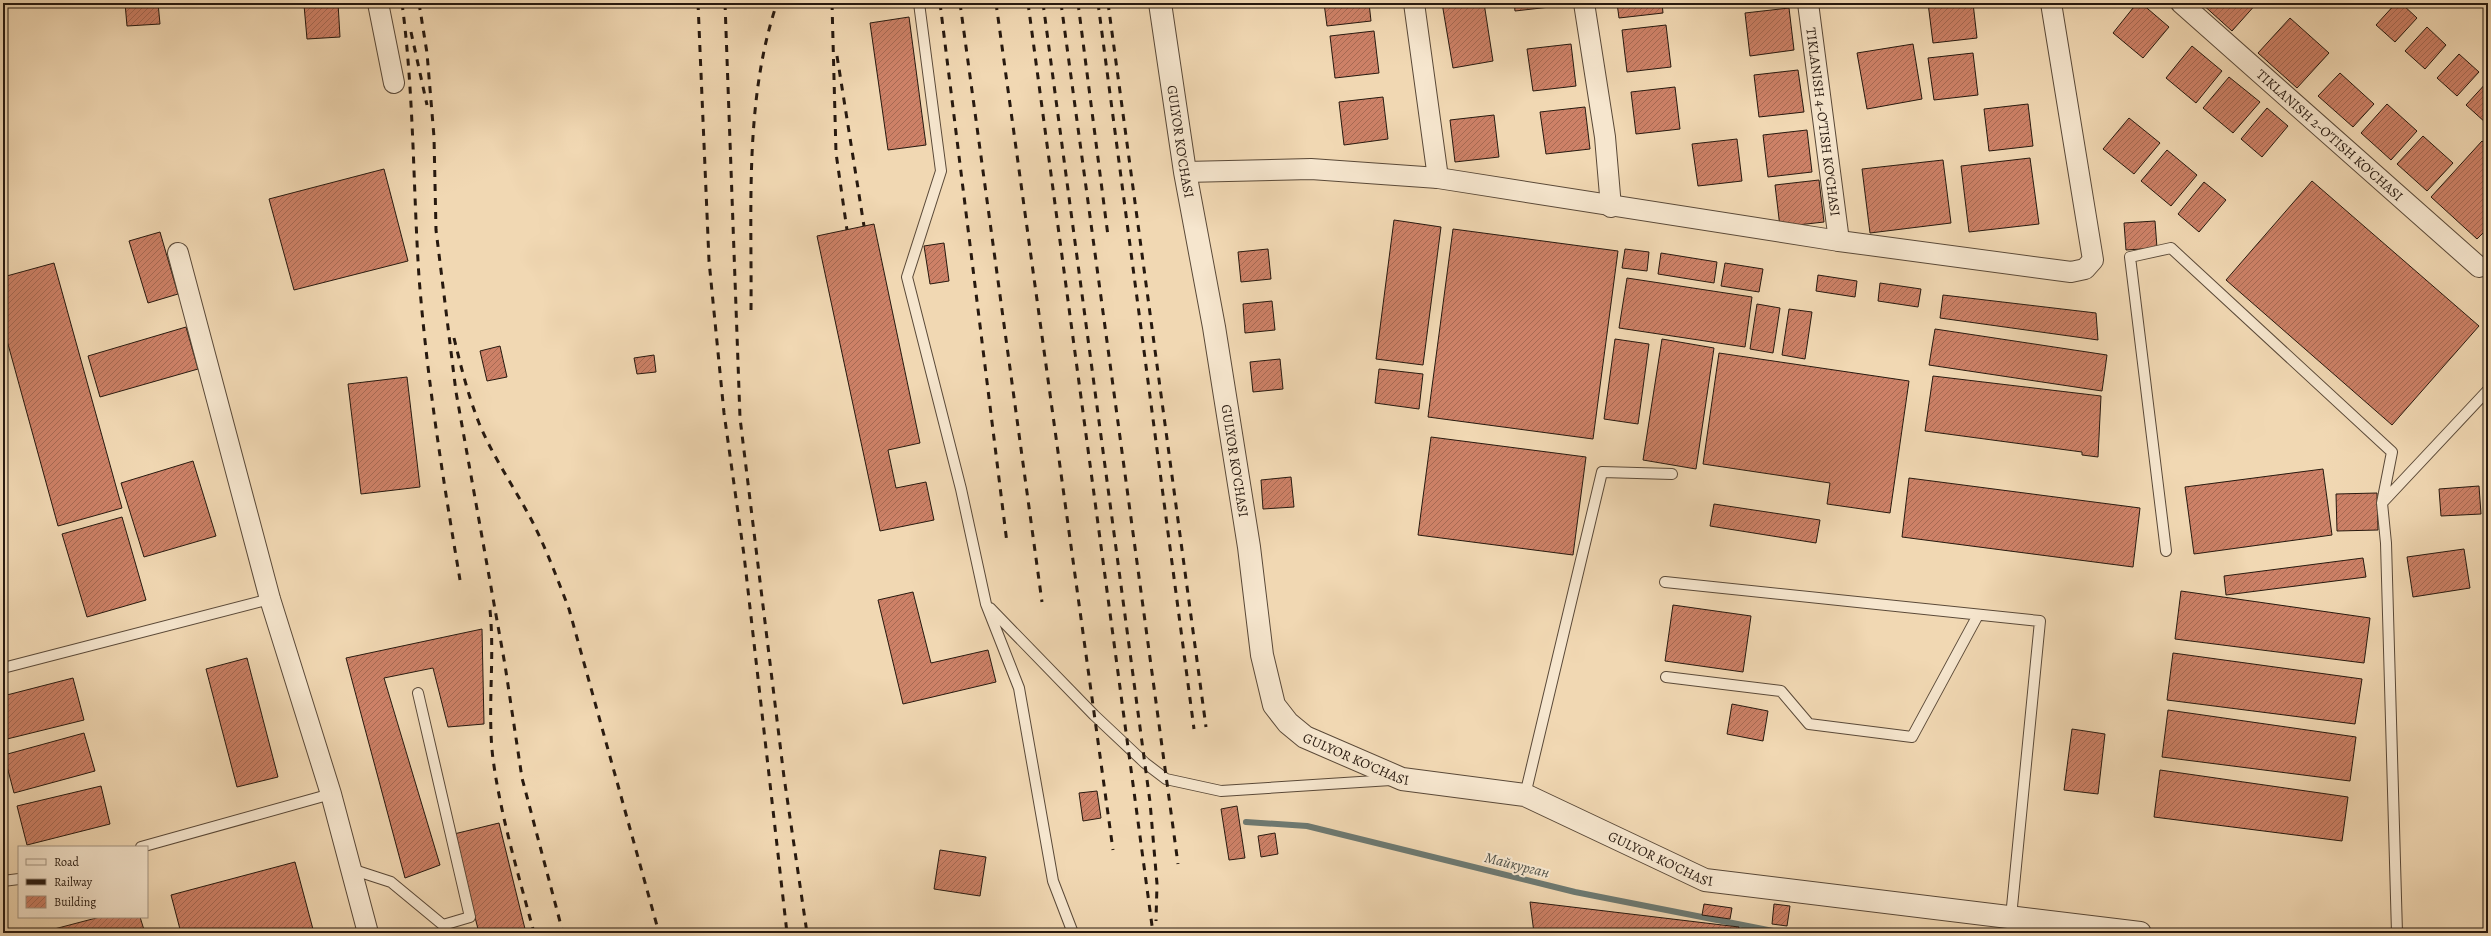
<svg xmlns="http://www.w3.org/2000/svg" width="2491" height="936" viewBox="0 0 2491 936" font-family="Alegreya,serif">
<defs>
<pattern id="building-hatch" width="6" height="6" patternUnits="userSpaceOnUse"><rect width="6" height="6" fill="#cd8167"/><path d="M-1 1l2-2M0 6l6-6M5 7l2-2" fill="none" stroke="#a66953"/></pattern>
</defs>
<rect width="100%" height="100%" fill="#f1d8b3"/>
<filter id="stains"><feTurbulence type="fractalNoise" baseFrequency=".005" numOctaves="4"/><feColorMatrix values="0 0 0 0 .2 0 0 0 0 .09 0 0 0 0 .02 0 0 0 .5 -.17"/></filter>
<radialGradient id="worn" r=".72"><stop offset=".6" stop-color="#630" stop-opacity="0"/><stop offset="1" stop-color="#630" stop-opacity=".3"/></radialGradient>
<g fill="none" stroke-linecap="round" stroke-linejoin="round">
<!-- stream -->
<path stroke="#6d7971" stroke-width="6" d="M1246 822 1307 826 1575 892 1783 933"/>
</g>
<!-- building -->
<path fill="url(#building-hatch)" stroke="#27190f" d="M125 3H158L160 24 127 26Z
M338 3 340 37 307 39 304 5Z
M1324 3H1369L1371 21 1327 26Z
M1442 3H1484L1493 61 1453 68Z
M1514 3H1559V6L1515 11Z
M1617 3H1662L1663 13 1619 18Z
M1741 3H1767L1741 6Z
M1928 3H1973L1977 38 1933 43Z
M2137 3H2141L2169 27 2143 58 2113 33Z
M2201 3H2257L2232 31Z
M2396 3H2401L2417 18 2395 42 2376 25Z
M1789 8 1794 50 1750 56 1745 13Z
M909 17 926 145 888 150 870 23Z
M2290 18 2329 53 2297 88 2258 53Z
M1666 25 1671 67 1627 72 1622 30Z
M2427 27 2446 45 2425 69 2405 51Z
M1374 31 1379 73 1335 78 1330 36Z
M1571 44 1576 86 1533 91 1527 49Z
M1913 44 1922 99 1867 109 1857 53Z
M2192 46 2222 71 2196 103 2166 78Z
M1973 53 1978 95 1934 100 1928 58Z
M2459 54 2479 72 2457 96 2437 78Z
M1798 70 1804 112 1759 117 1754 75Z
M2340 73 2374 104 2353 127 2318 96Z
M2229 77 2260 102 2233 133 2203 108Z
M2488 81V120L2486 123 2466 105Z
M1675 87 1680 129 1636 134 1631 92Z
M1383 97 1388 139 1344 145 1339 102Z
M2028 104 2033 146 1989 151 1984 109Z
M2387 104 2417 131 2391 160 2361 133Z
M1585 107 1590 149 1546 154 1540 112Z
M2267 108 2288 126 2262 157 2241 139Z
M1494 115 1499 157 1455 162 1450 120Z
M2129 118 2160 143 2134 174 2103 149Z
M1807 130 1812 172 1768 177 1763 135Z
M2423 136 2453 163 2427 191 2397 164Z
M1737 139 1742 181 1698 186 1692 144Z
M2482 141 2488 146V228L2477 239 2431 197Z
M2167 150 2197 175 2171 206 2141 181Z
M2030 158 2039 224 1969 232 1961 166Z
M1943 160 1951 223 1870 233 1862 169Z
M384 169 408 261 294 290 269 199Z
M1819 180 1824 222 1780 227 1775 185Z
M2312 181 2479 326 2392 425 2226 280Z
M2204 182 2226 200 2199 232 2178 214Z
M1394 220 1441 227 1423 365 1376 359Z
M2155 221 2157 248 2126 250 2124 223Z
M874 224 920 443 888 450 896 488 926 482 934 520 880 531 817 236Z
M1453 229 1618 251 1593 439 1428 417Z
M160 232 178 294 148 303 129 241Z
M944 243 949 281 930 284 924 246Z
M1268 249 1271 279 1241 282 1238 252Z
M1625 249 1649 252 1647 271 1622 268Z
M1661 253 1717 262 1714 283 1658 274Z
M54 263 122 508 58 526 3 326V277Z
M1725 263 1763 269 1759 292 1721 286Z
M1818 275 1857 281 1855 297 1816 291Z
M1627 278 1752 297 1745 347 1619 328Z
M1880 283 1921 289 1918 307 1878 301Z
M1943 295 2096 313 2098 340 1940 318Z
M1272 301 1275 330 1245 333 1243 304Z
M1757 304 1780 308 1773 353 1750 349Z
M1789 309 1812 312 1805 359 1782 355Z
M186 327 198 369 100 397 88 356Z
M1935 329 2107 355 2102 391 1929 365Z
M1615 339 1649 344 1638 424 1604 419Z
M1662 339 1714 348 1696 469 1643 460Z
M500 346 507 377 487 381 480 351Z
M1719 353 1909 381 1890 513 1827 504 1830 483 1703 464Z
M654 355 656 372 637 374 634 358Z
M1280 359 1283 389 1253 392 1250 362Z
M1379 369 1423 374 1419 409 1375 403Z
M1933 376 2101 396 2098 457 2082 455V452L1925 431Z
M407 377 420 487 361 494 348 384Z
M1431 437 1586 457 1573 555 1418 535Z
M193 461 216 536 144 557 121 483Z
M2323 469 2332 535 2194 554 2185 487Z
M1291 477 1294 507 1263 509 1261 480Z
M1909 478 2140 508 2133 567 1902 537Z
M2479 486 2481 514 2441 516 2439 489Z
M2377 493 2378 530 2337 531 2336 494Z
M1714 504 1820 520 1816 543 1710 526Z
M122 517 146 600 87 617 62 534Z
M2464 549 2470 588 2413 597 2407 557Z
M2363 558 2366 577 2226 595 2224 576Z
M2181 591 2370 618 2364 663 2175 639Z
M913 592 931 663 988 650 996 682 903 704 878 600Z
M1673 605 1751 616 1743 672 1665 661Z
M482 629 484 724 448 727 433 668 384 678 440 865 405 878 346 658Z
M2173 653 2362 679 2355 724 2167 700Z
M247 658 278 777 237 787 206 669Z
M73 678 84 720 3 740V696Z
M1732 704 1768 711 1763 741 1727 734Z
M2168 710 2356 737 2350 781 2162 757Z
M2072 729 2105 734 2098 794 2064 790Z
M84 733 95 771 14 793 4 755Z
M2160 770 2348 797 2342 841 2154 817Z
M101 786 110 824 27 845 17 806Z
M1097 791 1101 818 1083 821 1079 793Z
M1237 806 1245 858 1229 860 1221 809Z
M499 823 526 933H479L454 834Z
M1275 833 1278 854 1261 857 1258 836Z
M940 850 986 857 980 896 934 889Z
M295 862 314 933H181L171 895Z
M1530 902 1739 927 1738 933H1534Z
M1704 904 1732 908 1730 919 1702 915Z
M1774 904 1790 906 1787 926 1772 924Z
M100 917H140L145 933H39Z"/>
<g fill="none" stroke-linecap="round" stroke-linejoin="round">
<defs>
<path id="service" d="M919 3 941 171 907 277 961 489 986 604 1019 688 1053 881 1073 933
M2382 503 2488 390
M2166 551 2130 257 2171 248 2392 452 2382 503 2386 543 2397 933
M1665 582 2040 621 2011 917
M990 608 1094 715 1145 763 1166 779 1221 791 1391 780
M3 668 270 599
M1666 677 1781 691 1809 724 1912 737 1978 615
M1525 795 1602 472 1672 474
M141 847 331 794
M351 869 391 882 443 925 470 917 418 693
M3 881 19 879"/>
<g id="minor">
<path d="M378 3 394 83"/>
<path d="M1414 3 1438 178"/>
<path d="M1584 3 1605 137 1611 207"/>
<path id="s1" d="M1808 3 1839 241"/>
<path id="s2" d="M2181 3 2479 267"/>
<path d="M1185 172 1311 169 1438 178 1839 241 2071 272 2085 269 2093 260 2051 3"/>
<path d="M178 253 270 599 331 794 368 933"/>
</g>
<g id="tertiary">
<path id="s3" d="M1160 3 1185 172 1214 327 1249 547 1262 655 1274 705 1288 723 1305 737 1402 779 1525 795 1705 880 2140 933"/>
</g>
</defs>
<!-- service casing -->
<use href="#service" stroke="#5a4938" stroke-width="12"/>
<!-- minor casing -->
<use href="#minor" stroke="#5a4938" stroke-width="22"/>
<!-- tertiary casing -->
<use href="#tertiary" stroke="#5a4938" stroke-width="24"/>
<!-- service -->
<use href="#service" stroke="#f6e6ce" stroke-width="10"/>
<!-- minor -->
<use href="#minor" stroke="#f6e6ce" stroke-width="20"/>
<!-- tertiary -->
<use href="#tertiary" stroke="#f6e6ce" stroke-width="22"/>
<!-- rail -->
<path stroke="#27190f" stroke-width="3" stroke-dasharray="7 7" stroke-linecap="butt" d="M402 3C414 94 413 186 419 277 427 379 443 479 460 580
M419 3 427 53 434 137 436 230 456 392 505 665 522 778 563 933
M698 3 709 261 724 413 744 555 787 933
M725 3 740 418 784 777 807 933
M832 3 836 153 847 230
M940 3 1007 543
M960 3 1042 602
M996 3 1113 850
M1028 3 1153 933
M1043 3 1150 802 1157 884 1156 921
M1061 3 1178 864
M1078 3 1108 236
M1098 3 1194 729
M1108 3 1206 727
M411 32 427 105
M837 56 864 226
M751 310C752 209 744 100 777 3
M454 338C461 367 468 395 479 423 493 457 514 487 531 519 546 548 557 578 569 609L659 933
M490 610C495 660 487 709 493 759 501 818 519 876 534 933"/>
</g>
<g text-anchor="middle" dominant-baseline="central" stroke-width="4" stroke-linejoin="round" paint-order="stroke">
<!-- street labels -->
<g font-size="14" fill="#27190f" stroke="#f6e6ce">
<text stroke="none"><textPath href="#s1" startOffset="120">TIKLANISH 4-O'TISH KO‘CHASI</textPath></text>
<text stroke="none"><textPath href="#s2" startOffset="199">TIKLANISH 2-O'TISH KO'CHASI</textPath></text>
<text stroke="none"><textPath href="#s3" startOffset="140">GULYOR KO'CHASI</textPath></text>
<text stroke="none"><textPath href="#s3" startOffset="464">GULYOR KO'CHASI</textPath></text>
<text stroke="none"><textPath href="#s3" startOffset="812">GULYOR KO'CHASI</textPath></text>
<text stroke="none"><textPath href="#s3" startOffset="1136">GULYOR KO'CHASI</textPath></text>
</g>
<!-- water labels -->
<g font-size="15" font-style="italic" fill="#505148" stroke="#f6e6ce">
<text transform="translate(1517 865) rotate(14)">Майкурган</text>
</g>
</g>
<!-- margin -->
<rect width="2491" height="936" fill="none" stroke="#f1d8b3" stroke-width="16"/>
<rect x="4" y="4" width="2483" height="928" fill="none" stroke="#27190f" stroke-width="2"/>
<rect x="8" y="8" width="2475" height="920" fill="none" stroke="#27190f"/>
<!-- legend -->
<rect x="18" y="846" width="130" height="72" fill="#f6e6ce" stroke="#a39482"/>
<rect x="26" y="859" width="20" height="6" fill="#f6e6ce" stroke="#a39482"/>
<text x="54" y="866" font-size="12" fill="#27190f">Road</text>
<rect x="26" y="879" width="20" height="6" fill="#27190f" stroke="#a39482"/>
<text x="54" y="886" font-size="12" fill="#27190f">Railway</text>
<rect x="26" y="896" width="20" height="12" fill="url(#building-hatch)" stroke="#a39482"/>
<text x="54" y="906" font-size="12" fill="#27190f">Building</text>
<rect width="100%" height="100%" filter="url(#stains)"/>
<rect width="100%" height="100%" fill="url(#worn)"/>
</svg>
